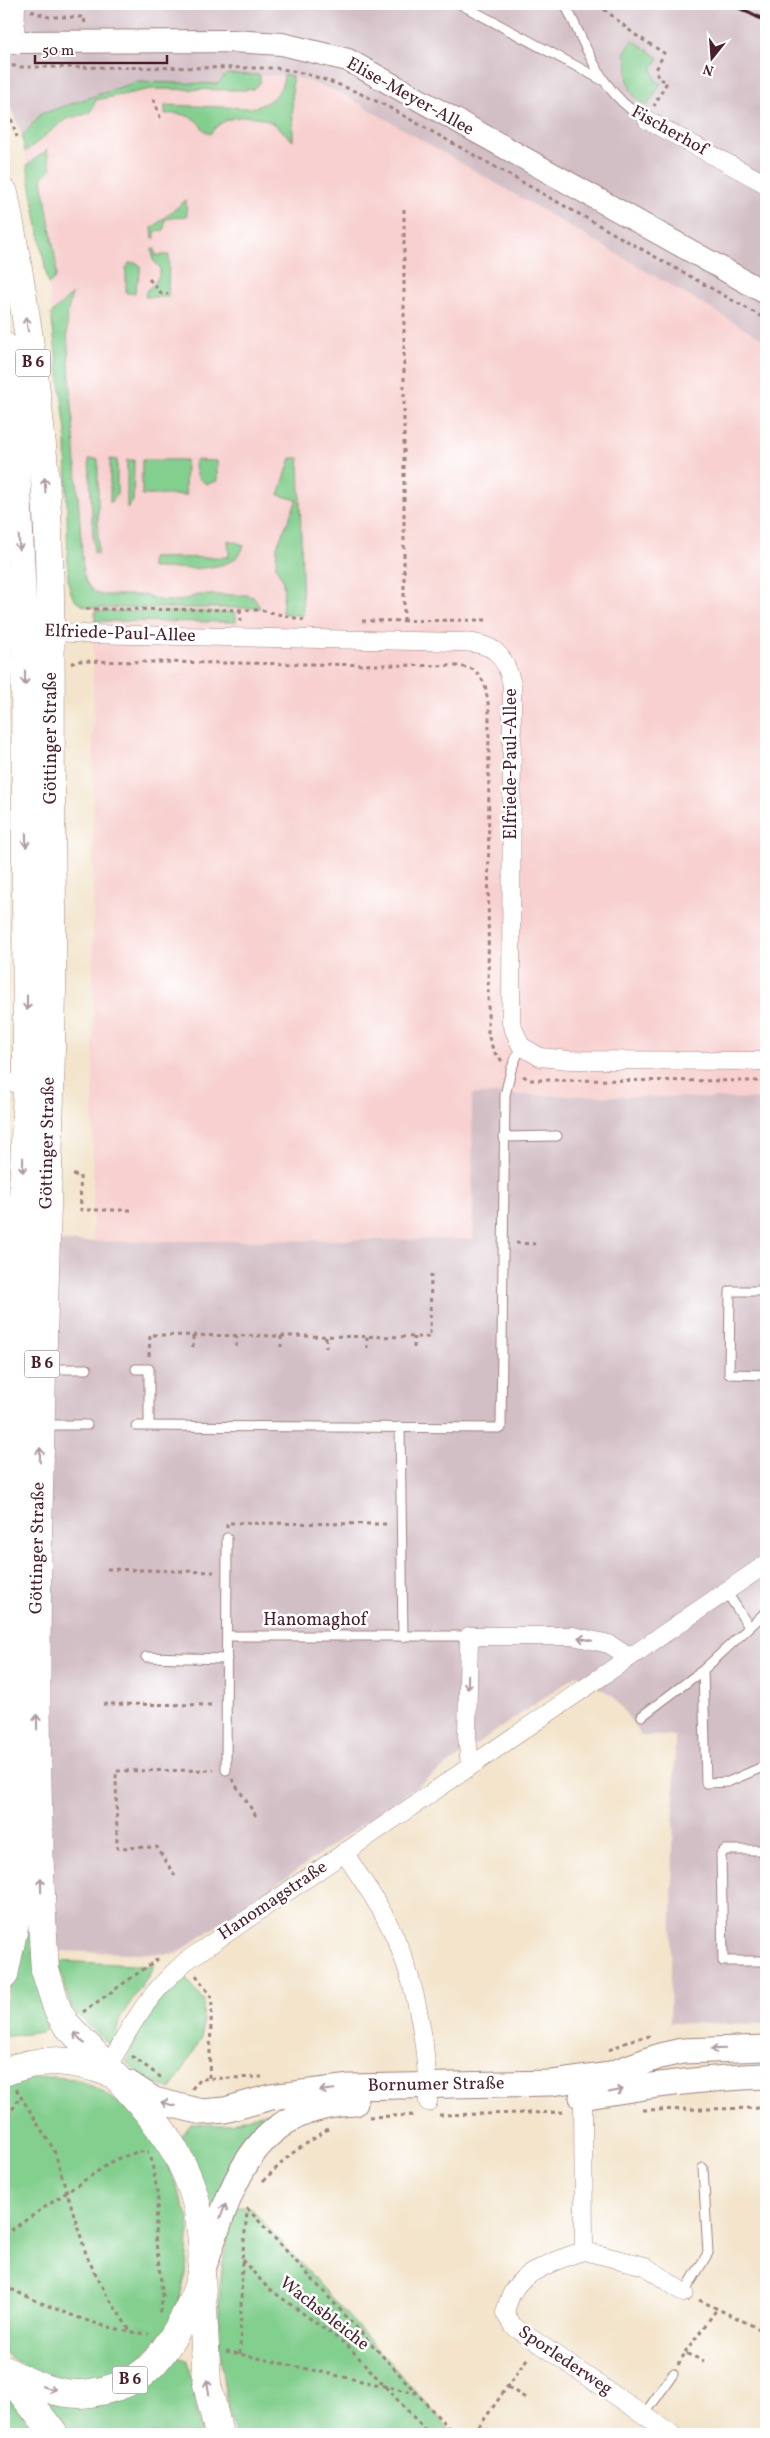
<svg xmlns="http://www.w3.org/2000/svg" width="770" height="2438" viewBox="0 0 770 2438" font-family="Vollkorn,serif">
<rect width="100%" height="100%" fill="#fff"/>
<filter id="ink" filterUnits="userSpaceOnUse"><feTurbulence type="fractalNoise" baseFrequency=".02" numOctaves="2"/><feDisplacementMap in="SourceGraphic" scale="10" xChannelSelector="R" yChannelSelector="G"/><feConvolveMatrix kernelMatrix="1 2 1 2 8 2 1 2 1" color-interpolation-filters="sRGB"/></filter>
<filter id="wash" filterUnits="userSpaceOnUse"><feTurbulence type="fractalNoise" baseFrequency=".0096" numOctaves="4" result="noise"/><feDisplacementMap in="SourceGraphic" scale="20" xChannelSelector="R" yChannelSelector="G"/><feGaussianBlur stdDeviation="1.12" result="paint"/><feColorMatrix in="noise" values="0 0 0 0 0 0 0 0 0 0 0 0 0 0 0 0 0 1.4 0 .05"/><feComposite in="paint" operator="in"/></filter>
<g filter="url(#wash)">
<rect width="100%" height="100%" fill="#f3e4cb"/>
<!-- built -->
<path fill="#f7d0cf" d="M227 74 292 76 341 93 766 341V1099L472 1094 474 1239 93 1242V608L81 606 74 600 68 580 66 431 48 284 22 137 41 114 136 82 217 84Z"/>
<!-- industrial -->
<path fill="#d2bec5" d="M4 4H766V341L341 93 292 76 228 74 217 84 136 82 41 114 22 137 4 86Z
M472 1094 766 1099V2024L670 2023 675 1736H642L614 1697 578 1674 176 1954 52 1951 46 1494 50 1242 473 1239Z"/>
<!-- green -->
<path fill="#82cf8e" stroke="#66775c" d="M633 40 659 58 652 68 656 81 661 83 647 106C628 96 626 79 628 59L624 54Z
M227 74 260 75V83L253 89 244 90 151 89 96 100 90 113 66 119 25 152 22 137 41 114 136 82 217 84Z
M284 75 292 76 293 141C285 134 278 125 268 121 249 112 222 116 210 134 203 131 202 127 198 122 189 114 177 113 165 114V105L250 108C268 105 283 94 284 75Z
M47 150 51 170 42 179 56 262V277L48 284 27 165Z
M186 200 187 216 165 219 164 230 155 231V238H153L152 228Z
M152 249H155V255H169L168 297H145L146 291C155 284 159 279 160 268L153 260Z
M129 263H136L140 265C142 276 135 283 135 293H126V269Z
M72 294 67 314V332L83 569C84 582 89 590 101 595H144L162 601H180L198 595H247L255 598 260 608H93C73 604 72 599 68 580L66 431 51 314Z
M291 458H299L303 616 282 613 284 589 282 578 276 567 277 546 297 500 279 495Z
M89 459H98V554L94 553Z
M110 459 117 460V494L110 503Z
M127 460H134L133 501 127 509Z
M142 460H186L185 490 187 495H142Z
M195 460 217 461V481L207 484C196 479 195 471 195 460Z
M228 540 244 545C237 576 176 567 151 568V558L229 557Z
M95 611 236 612V622L95 621Z
M26 1904 56 2021 42 2032 4 2037V2009L17 1961Z
M57 1961 155 1966 120 2018 112 2047 72 2010Z
M182 1974 204 2001 202 2037 171 2090 145 2079 126 2062C140 2026 153 2001 182 1974Z
M53 2077 75 2079 98 2089 121 2104 140 2119 165 2155 189 2220 186 2274 180 2296 166 2330 130 2369 85 2383 59 2381 32 2372 4 2353V2088L34 2078Z
M275 2110 278 2115 250 2139 234 2157 214 2209H210L181 2137 191 2124 223 2125Z
M237 2207H250L454 2434H235C220 2383 215 2323 222 2270 225 2249 231 2228 237 2207Z
M175 2356 187 2360 202 2434H70L40 2398Z
M4 2389 37 2434H4Z"/>
</g>
<g filter="url(#ink)">
<g fill="none" stroke-linecap="round" stroke-linejoin="round">
<defs>
<path id="service" d="M460 4 602 80
M565 4C587 48 601 95 647 120
M504 1137 557 1136
M766 1291H730L729 1374 766 1375
M45 1369H87
M136 1369H149V1425
M43 1425H87
M136 1426 501 1428 505 1095 511 1070 521 1046
M400 1427 403 1637
M726 1591 749 1627
M227 1636H469
M146 1657 227 1659
M703 1670 706 1783 728 1782 760 1768 766 1767
M642 1716 703 1670 766 1612
M226 1770 227 1538
M766 1850H725L721 1854 723 1961H766
M684 2293 708 2253 703 2168
M644 2415 673 2374"/>
<path id="minor" d="M15 41 16 4
M647 120 766 184
M4 622 23 629 85 634 462 642C494 643 505 654 512 685L511 1023 521 1046 540 1057 569 1060 766 1061
M4 1082 27 1084
M470 1766 467 1735 469 1636H573L609 1644 629 1657
M344 1852C358 1874 373 1895 385 1917 415 1972 427 2040 428 2102
M106 2066C121 2049 123 2037 135 2020 151 1995 165 1980 186 1961L766 1564
M583 2097 584 2251C572 2254 563 2258 551 2263 525 2275 512 2282 505 2313L513 2326 672 2434
M584 2251 645 2266 684 2293"/>
<path id="tertiary" d="M4 42 231 41 282 44 348 60 766 293"/>
<path id="secondary" d="M128 2083 154 2100 202 2112 225 2110 271 2097 350 2087 552 2083 608 2075 660 2056 682 2051 766 2048
M582 2097C646 2086 701 2078 766 2076
M204 2266C233 2184 251 2107 355 2103"/>
<path id="primary" d="M4 193C22 284 36 375 44 467 53 577 50 688 51 798 51 861 53 924 52 986 48 1314 24 1643 45 1970L58 2011 66 2024C113 2074 174 2127 194 2195 200 2215 205 2253 201 2273 196 2302 166 2355 143 2373 130 2384 106 2391 90 2393 61 2398 29 2383 4 2370
M4 346 15 442 25 668 27 1084 16 1395 14 1627 17 1894 14 1927 4 1975
M4 2072C44 2056 71 2059 111 2073"/>
<path id="trunk" d="M201 2274 207 2384 219 2434
M4 2370 54 2434"/>
</defs>
<!-- service casing -->
<use href="#service" stroke="#9e827b" stroke-width="11"/>
<!-- minor casing -->
<use href="#minor" stroke="#9e827b" stroke-width="19"/>
<!-- tertiary casing -->
<use href="#tertiary" stroke="#9e827b" stroke-width="24"/>
<!-- secondary casing -->
<use href="#secondary" stroke="#9e827b" stroke-width="27"/>
<!-- primary casing -->
<use href="#primary" stroke="#9e827b" stroke-width="29"/>
<!-- trunk casing -->
<use href="#trunk" stroke="#9e827b" stroke-width="29"/>
<!-- path -->
<path stroke="#9e827b" stroke-width="3" stroke-dasharray="4 4" stroke-linecap="butt" d="M598 4 634 34 664 53 656 70 658 78 667 82 654 106
M31 11 49 17H84L85 24
M4 64 20 67 276 68C317 74 353 89 390 108L766 319
M4 96 17 137
M154 99 161 120
M149 279 162 294H168
M86 609 260 610 304 620
M240 610 241 622
M362 621 487 620
M404 621V209
M71 664 77 661 460 666 475 670 485 684 489 709 488 1035 494 1052 502 1061
M523 1076 531 1080 766 1081
M73 1175H80L81 1210H134
M516 1243 535 1244
M193 1336V1347
M281 1336V1347
M326 1337V1348
M367 1337V1348
M236 1347 237 1336
M414 1348V1337
M149 1356 150 1335 430 1337 431 1272
M227 1528V1523L389 1524
M107 1569 214 1572
M103 1704 215 1705
M232 1779 258 1819
M175 1876 157 1847 117 1848 116 1771 214 1770
M196 1975 212 1998 209 2078
M83 2012 158 1959H162
M609 2050 634 2039 650 2036
M132 2056 163 2079
M16 2089 54 2150 87 2257 106 2294 131 2332
M192 2089 199 2079 262 2077
M643 2110 766 2108
M439 2115 567 2112
M369 2117 417 2115
M4 2123 20 2097
M151 2158 158 2196 155 2235 163 2297 159 2314
M263 2181 291 2154 328 2129
M247 2208 454 2434
M4 2235 114 2160 137 2152H149
M242 2260 268 2288 348 2346 429 2434
M4 2286C49 2307 100 2330 149 2334
M699 2300 766 2332
M226 2351 416 2393
M685 2353 717 2309
M240 2354 242 2260 247 2213
M678 2365 685 2353 704 2361
M508 2387 527 2399
M4 2426 12 2434
M474 2434 529 2356"/>
<!-- service -->
<use href="#service" stroke="#fff" stroke-width="9"/>
<!-- minor -->
<use href="#minor" stroke="#fff" stroke-width="18"/>
<!-- tertiary -->
<use href="#tertiary" stroke="#fff" stroke-width="22"/>
<!-- secondary -->
<use href="#secondary" stroke="#fff" stroke-width="25"/>
<!-- primary -->
<use href="#primary" stroke="#fff" stroke-width="28"/>
<!-- trunk -->
<use href="#trunk" stroke="#fff" stroke-width="28"/>
<!-- rail -->
<path stroke="#4a1f2b" stroke-width="4" d="M732 4 766 21"/>
</g>
<!-- one-way arrows -->
<defs><path id="oneway-shaft" d="M-6 0H5M1.5-3L5.5 0L1.5 3" fill="none" stroke-width="1.6" stroke-linecap="round" stroke-linejoin="round" transform="scale(1.25)"/></defs>
<g stroke="#ae9aa0">
<use href="#oneway-shaft" transform="translate(27 324) rotate(-98)"/>
<use href="#oneway-shaft" transform="translate(45 485) rotate(-93)"/>
<use href="#oneway-shaft" transform="translate(19 543) rotate(88)"/>
<use href="#oneway-shaft" transform="translate(25 678) rotate(90)"/>
<use href="#oneway-shaft" transform="translate(26 840) rotate(90)"/>
<use href="#oneway-shaft" transform="translate(27 1003) rotate(90)"/>
<use href="#oneway-shaft" transform="translate(23 1165) rotate(91)"/>
<use href="#oneway-shaft" transform="translate(40 1455) rotate(-89)"/>
<use href="#oneway-shaft" transform="translate(585 1639) rotate(-167)"/>
<use href="#oneway-shaft" transform="translate(468 1682) rotate(91)"/>
<use href="#oneway-shaft" transform="translate(37 1722) rotate(-91)"/>
<use href="#oneway-shaft" transform="translate(41 1885) rotate(-91)"/>
<use href="#oneway-shaft" transform="translate(79 2038) rotate(-133)"/>
<use href="#oneway-shaft" transform="translate(718 2049) rotate(178)"/>
<use href="#oneway-shaft" transform="translate(327 2090) rotate(174)"/>
<use href="#oneway-shaft" transform="translate(616 2091) rotate(-11)"/>
<use href="#oneway-shaft" transform="translate(168 2104) rotate(-165)"/>
<use href="#oneway-shaft" transform="translate(223 2211) rotate(-69)"/>
<use href="#oneway-shaft" transform="translate(208 2387) rotate(-99)"/>
<use href="#oneway-shaft" transform="translate(49 2388) rotate(14)"/>
</g>
</g>
<g text-anchor="middle" dominant-baseline="central" stroke-width="5" stroke-linejoin="round" paint-order="stroke">
<!-- shield labels -->
<g fill="#fff" stroke="#80626b" stroke-width="1">
<rect x="15.5" y="349.5" width="35" height="27" rx="4"/>
<rect x="24.5" y="1350.5" width="35" height="27" rx="4"/>
<rect x="112.5" y="2366.5" width="35" height="27" rx="4"/>
</g>
<g font-size="16" font-weight="bold" fill="#4a1f2b">
<text x="33" y="363">B 6</text>
<text x="42" y="1364">B 6</text>
<text x="130" y="2380">B 6</text>
</g>
<!-- street labels -->
<g font-size="18" fill="#4a1f2b" stroke="#fff">
<text transform="translate(410 97) rotate(29)">Elise-Meyer-Allee</text>
<text transform="translate(669 131) rotate(29)">Fischerhof</text>
<text transform="translate(120 634) rotate(2)">Elfriede-Paul-Allee</text>
<text transform="translate(51 738) rotate(-90)">Göttinger Straße</text>
<text transform="translate(511 764) rotate(-90)">Elfriede-Paul-Allee</text>
<text transform="translate(48 1143) rotate(-89)">Göttinger Straße</text>
<text transform="translate(38 1548) rotate(-89)">Göttinger Straße</text>
<text x="315" y="1620">Hanomaghof</text>
<text transform="translate(273 1901) rotate(-34)">Hanomagstraße</text>
<text transform="translate(436 2085) rotate(-1)">Bornumer Straße</text>
<text transform="translate(324 2314) rotate(38)">Wachsbleiche</text>
<text transform="translate(565 2361) rotate(34)">Sporlederweg</text>
</g>
</g>
<!-- margin -->
<rect width="770" height="2438" fill="none" stroke="#fff" stroke-width="20"/>
<!-- north arrow -->
<g transform="translate(712 58) rotate(197)" stroke="#ffffff" stroke-width="4" paint-order="stroke">
<path d="M0-4L9 19L0 12L-9 19Z" fill="#4a1f2b"/>
<text y="-8" font-size="14" font-weight="bold" text-anchor="middle" fill="#4a1f2b">N</text>
</g>
<!-- scale -->
<path d="M35 55v8h132v-8" fill="none" stroke="#4a1f2b" stroke-width="2.5"/>
<text x="42" y="55" font-size="15" fill="#4a1f2b" stroke="#ffffff" stroke-width="4" paint-order="stroke">50 m</text>
</svg>
